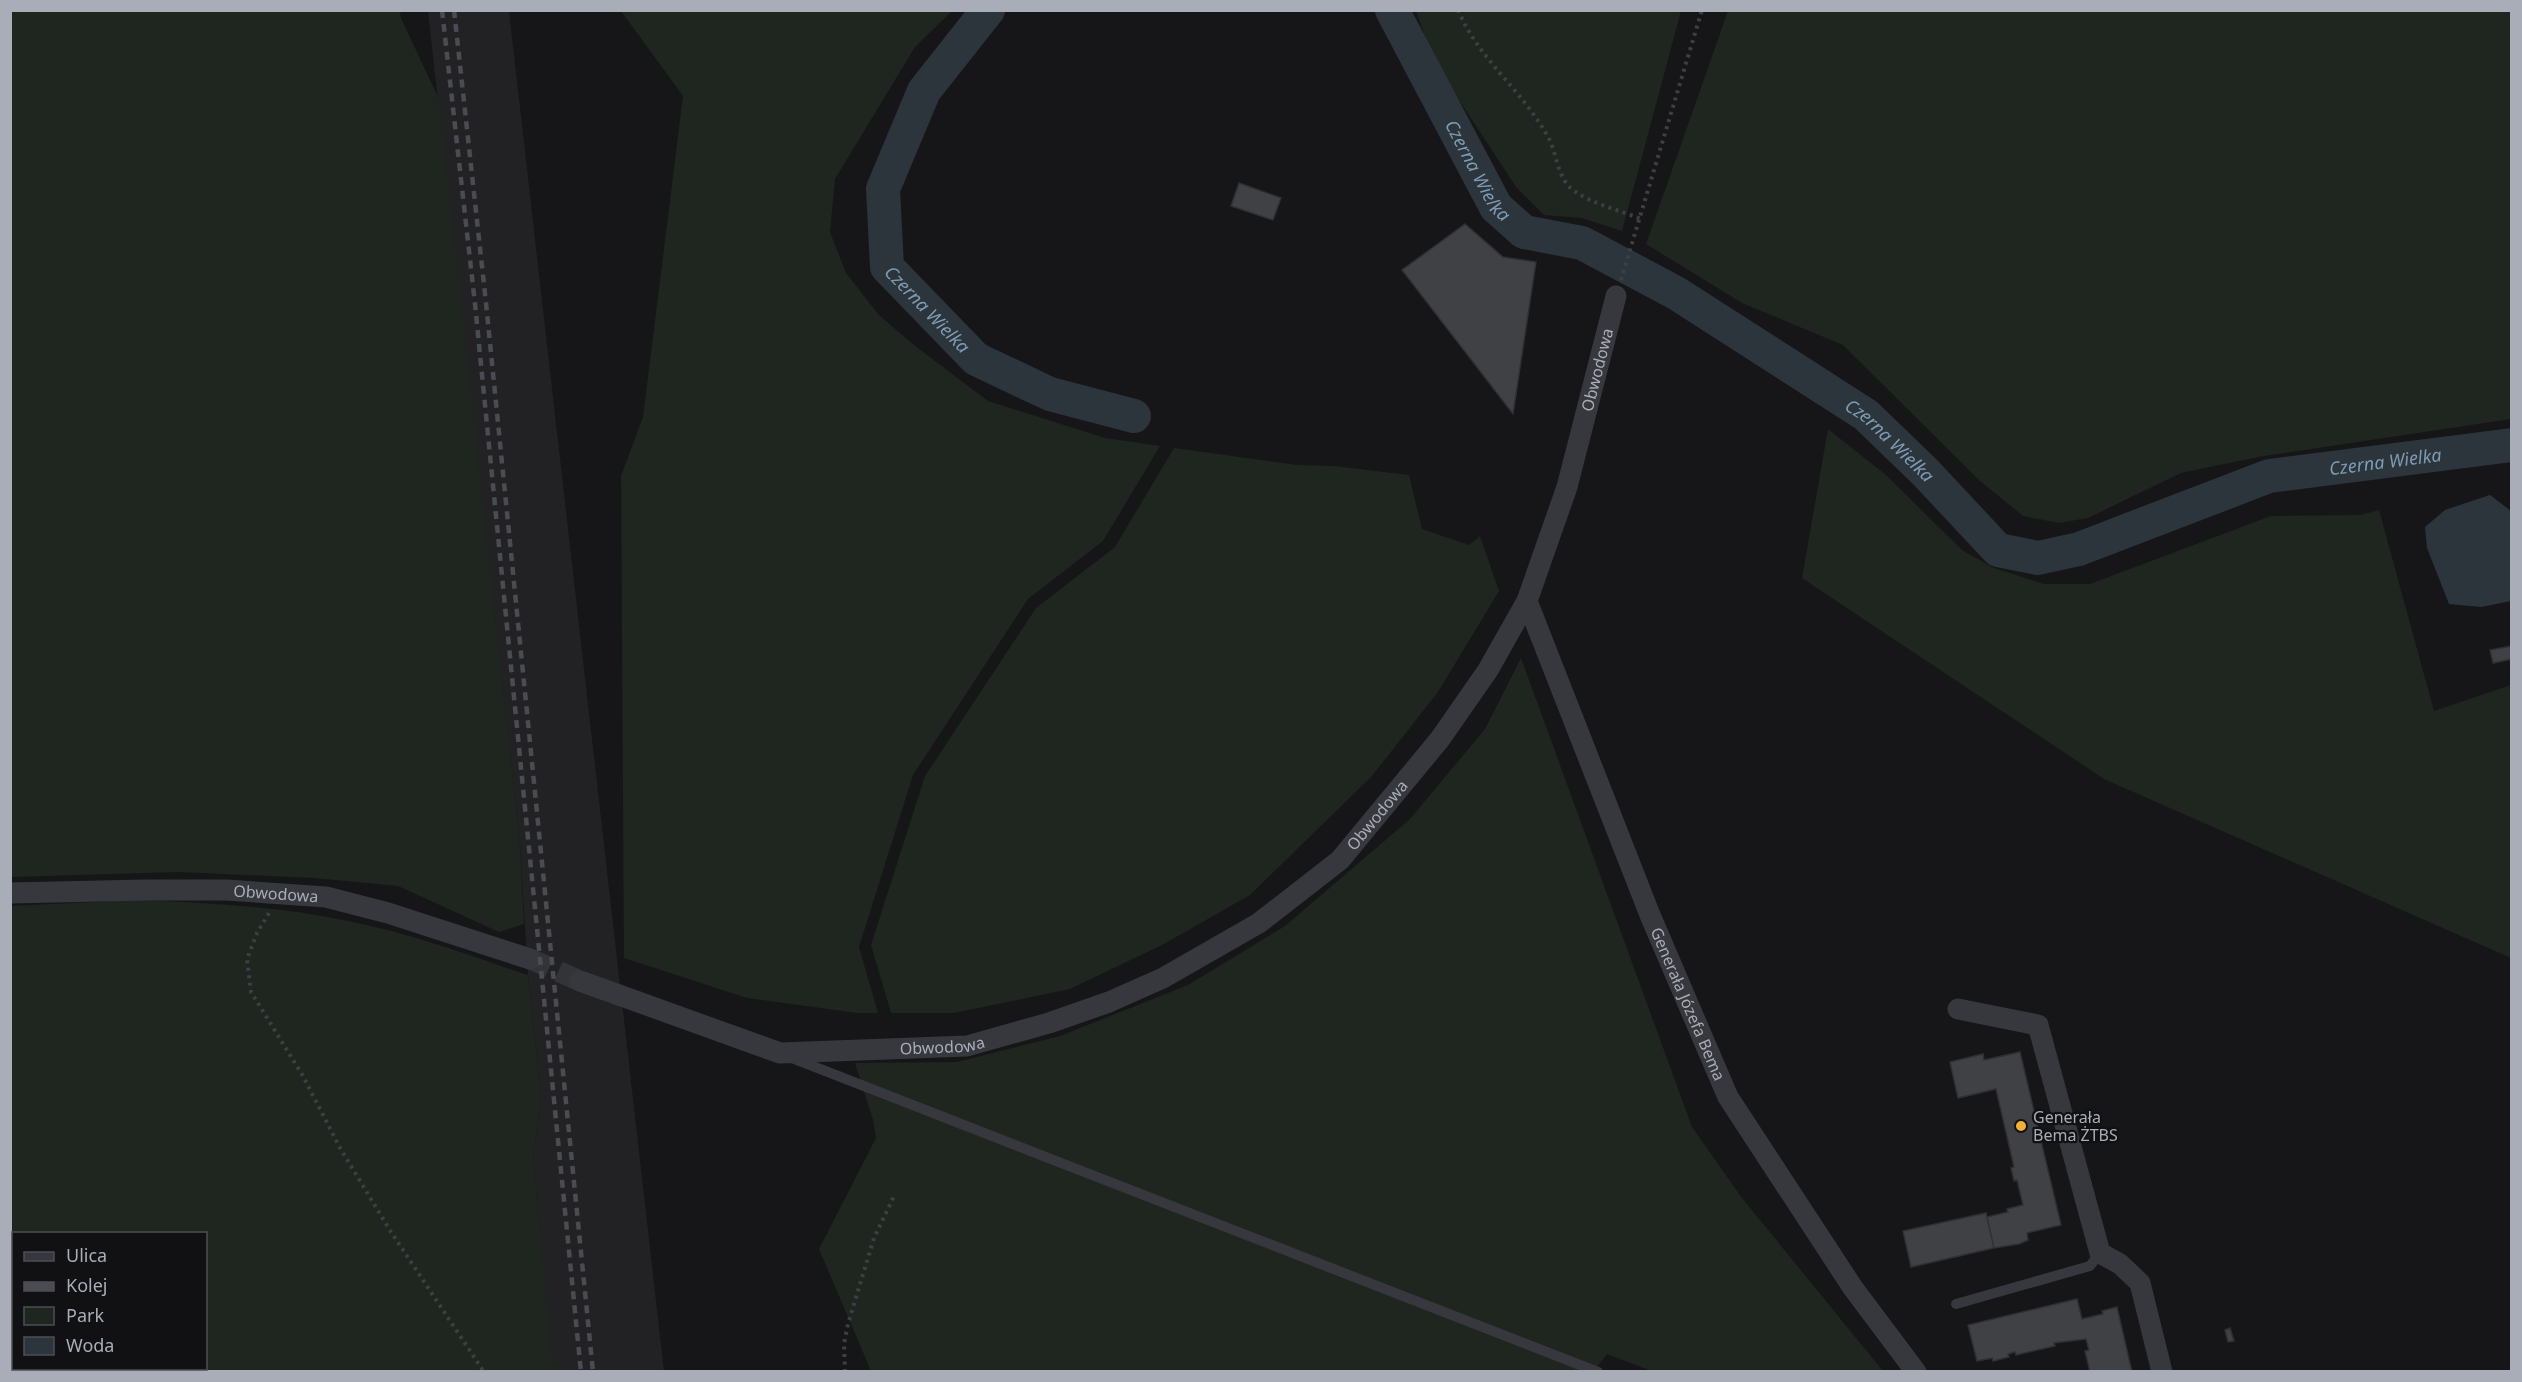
<svg xmlns="http://www.w3.org/2000/svg" width="2522" height="1382" viewBox="0 0 2522 1382" font-family="'Noto Sans',sans-serif">
<rect width="100%" height="100%" fill="#161618"/>
<!-- built -->
<path fill="#222225" d="M428 11H509L664 1371H550L547 1315 533 1156 541 1099 528 975 520 845Z"/>
<!-- green -->
<path fill="#1e261f" fill-rule="evenodd" d="M10 11H401L400 16 439 99 520 845 524 924 499 932 398 886 314 878 179 872 11 877Z
M621 11H952L915 47 835 179 830 232 846 273 879 315 914 345 988 401 1105 438 1160 446 1103 541 1028 599 913 775 859 947 878 1013H857L747 998 624 958 621 476 643 417 683 96Z
M1416 11H1681L1622 231 1582 218 1544 215 1516 187 1434 62Z
M1728 11H2511V419L2258 457 2181 473 2088 518 2059 523 2023 516 1980 481 1843 345 1742 303 1646 244Z
M1828 429 1886 475 1962 550 1994 568 2044 584H2090L2271 516 2360 515 2379 510 2434 711 2511 685V958L2104 779 1802 578Z
M1174 448 1298 465 1334 466 1409 475 1422 529 1469 545 1480 536 1499 591 1438 692 1372 776 1250 895 1164 944 1070 989 954 1013H891L871 945 925 776 1036 608 1115 547Z
M1521 658 1692 1127 1742 1198 1883 1371H1652L1607 1354 1593 1372 871 1371 819 1249 876 1138 873 1120 855 1063 957 1062 1060 1036 1188 985 1285 926 1410 819 1485 729Z
M138 900C209 903 278 906 348 921 410 933 468 955 528 975L541 1099 533 1156 553 1371H11L10 906ZM14 1234H206V1368H14Z"/>
<!-- water -->
<path fill="#2c353c" d="M2490 495 2511 511V601L2481 607 2449 604 2427 548 2425 527 2445 510Z"/>
<g fill="none" stroke-linecap="round" stroke-linejoin="round">
<!-- river -->
<g stroke="#2c353c" stroke-width="34">
<path id="s1" d="M988 10 924 91 883 189 887 267 976 359 1050 394 1134 416"/>
<path id="s2" d="M1392 10 1496 207 1524 232 1582 243 1676 293 1866 415 1926 473 1998 550 2038 558 2079 549 2269 476 2512 445"/>
</g>
</g>
<!-- building -->
<path fill="#404145" stroke="#303034" stroke-width="1.5" d="M1239 183 1281 198 1273 220 1231 206Z
M1465 224 1503 257 1536 262 1513 414 1402 270Z
M2512 646V659L2493 663 2490 650Z
M2020 1052 2061 1225 2027 1233 2028 1240 2019 1244 1994 1248 1987 1217 2008 1212 2007 1209 2023 1205 2017 1180 2014 1181 2011 1168 2014 1167 1996 1089 1958 1098 1950 1062 1983 1054 1984 1060Z
M1986 1213 1994 1248 1911 1267 1903 1231Z
M2077 1299 2082 1319 2103 1314 2102 1311 2117 1307 2132 1372H2090L2085 1351 2089 1350 2086 1339 2054 1343 2055 1346 2016 1355 2015 1352 2008 1354 2009 1357 1993 1361 1992 1358 1977 1361 1968 1325Z
M2230 1328 2234 1341 2228 1342 2225 1330Z"/>
<g fill="none" stroke-linecap="round" stroke-linejoin="round">
<!-- street-tunnel -->
<path stroke="#333438" stroke-width="21" stroke-dasharray="21 10" stroke-linecap="butt" d="M530 959 580 981"/>
<!-- path -->
<path stroke="#3d3f44" stroke-width="4" stroke-dasharray="3 4.5" stroke-linecap="butt" d="M1458 10C1479 60 1523 91 1548 137 1557 153 1557 178 1573 190 1592 204 1619 210 1641 219
M1621 280 1702 10
M269 913 257 933 247 959 251 992 303 1076 340 1148 391 1232 484 1372
M845 1372 844 1344 848 1324 874 1238 895 1194"/>
<!-- lane -->
<path stroke="#37383d" stroke-width="10" d="M792 1058 1598 1372
M1956 1304 2090 1266 2100 1253"/>
<!-- street -->
<g stroke="#37383d" stroke-width="21">
<path id="s3" d="M1527 601 1650 915 1728 1097 1853 1288 1916 1372"/>
<path id="s4" d="M10 893 146 890H227L326 897 388 913 530 959"/>
<path id="s5" d="M580 981 780 1053 967 1046 1049 1023 1109 1002 1163 978 1259 923 1340 860 1440 739 1488 670 1527 601 1567 487 1616 296"/>
<path d="M1958 1009 2038 1025 2100 1253 2120 1264 2140 1283 2162 1372"/>
</g>
<!-- rail -->
<path stroke="#4a4c52" stroke-width="4.5" stroke-dasharray="8 6" stroke-linecap="butt" d="M442 10 475 304 581 1372
M454 10 486 303 593 1372"/>
</g>
<!-- markers -->
<circle fill="#f2b134" stroke="#111113" stroke-width="2" cx="2021" cy="1126" r="6"/>
<g text-anchor="middle" dominant-baseline="central" stroke-width="4.5" stroke-linejoin="round" paint-order="stroke">
<!-- street labels -->
<g font-size="16" fill="#a8adb8" stroke="#111113">
<text stroke="none"><textPath href="#s5" startOffset="1383">Obwodowa</textPath></text>
<text stroke="none"><textPath href="#s5" startOffset="879">Obwodowa</textPath></text>
<text stroke="none"><textPath href="#s4" startOffset="266">Obwodowa</textPath></text>
<text stroke="none"><textPath href="#s3" startOffset="434">Generała Józefa Bema</textPath></text>
<text stroke="none"><textPath href="#s5" startOffset="375">Obwodowa</textPath></text>
</g>
<!-- poi labels -->
<g font-size="16" fill="#a8adb8" stroke="#111113" text-anchor="start">
<text x="2033" y="1117">Generała<tspan x="2033" dy="18">Bema ŻTBS</tspan></text>
</g>
<!-- water labels -->
<g font-size="18" font-style="italic" fill="#7f9bb3" stroke="#111113">
<text stroke="none"><textPath href="#s2" startOffset="182">Czerna Wielka</textPath></text>
<text stroke="none"><textPath href="#s1" startOffset="346">Czerna Wielka</textPath></text>
<text stroke="none"><textPath href="#s2" startOffset="686">Czerna Wielka</textPath></text>
<text stroke="none"><textPath href="#s2" startOffset="1244">Czerna Wielka</textPath></text>
</g>
</g>
<!-- border -->
<rect width="2522" height="1382" fill="none" stroke="#a8adb8" stroke-width="24"/>
<!-- legend -->
<rect x="12" y="1232" width="195" height="138" fill="#111113" stroke="#4d4f55" stroke-width="1.5"/>
<rect x="24" y="1252" width="30" height="9" fill="#37383d" stroke="#4d4f55" stroke-width="1.5"/>
<text x="66" y="1262" font-size="18" fill="#a8adb8">Ulica</text>
<rect x="24" y="1282" width="30" height="9" fill="#4a4c52" stroke="#4d4f55" stroke-width="1.5"/>
<text x="66" y="1292" font-size="18" fill="#a8adb8">Kolej</text>
<rect x="24" y="1307" width="30" height="18" fill="#1e261f" stroke="#4d4f55" stroke-width="1.5"/>
<text x="66" y="1322" font-size="18" fill="#a8adb8">Park</text>
<rect x="24" y="1337" width="30" height="18" fill="#2c353c" stroke="#4d4f55" stroke-width="1.5"/>
<text x="66" y="1352" font-size="18" fill="#a8adb8">Woda</text>
</svg>
